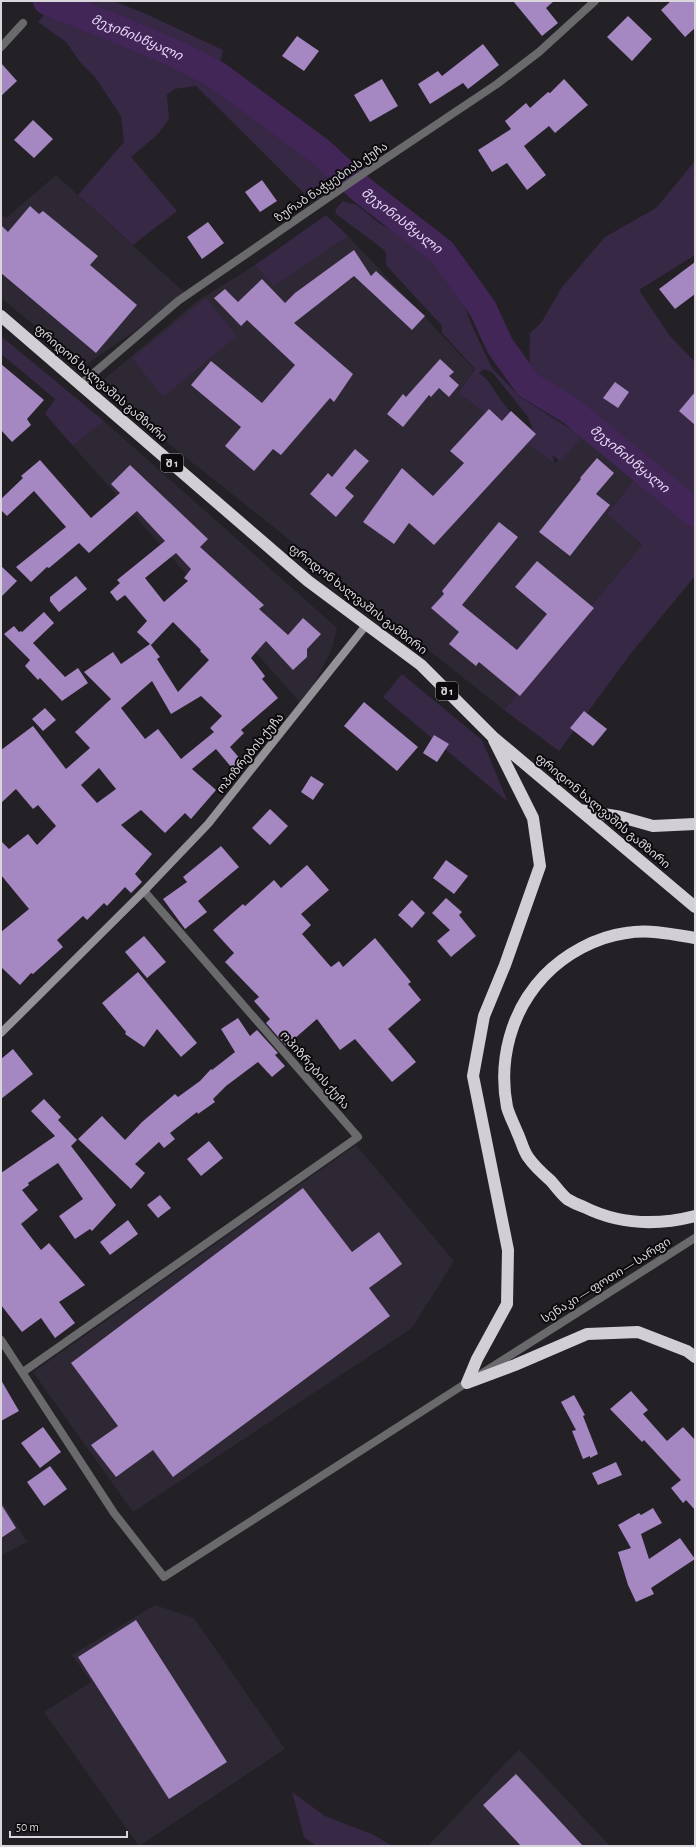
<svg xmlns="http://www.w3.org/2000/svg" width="696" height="1847" viewBox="0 0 696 1847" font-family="'Alegreya Sans','Noto Sans Georgian',sans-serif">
<rect width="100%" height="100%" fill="#232026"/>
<!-- built -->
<path fill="#2e2834" d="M56 175 187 295 84 366 1 298V214L6 218Z
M348 236 474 369 458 393 555 464 579 431 637 476 607 514 642 545 504 710 96 386 196 302 255 265 274 286Z
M104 421 337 628 332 649 303 706 73 446Z
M356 1145 454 1261 412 1328 133 1512 33 1372Z
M1 1500 27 1542 1 1556Z
M155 1605 194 1618 285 1749 139 1846 44 1712 91 1682 72 1655Z
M519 1749 610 1846H428Z"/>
<!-- green -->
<path fill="#372845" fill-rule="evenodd" d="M47 1H113L144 13 223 50 217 75 210 79 339 182 313 202 196 86 174 89 167 95 169 119 158 134 131 157 177 211 133 245 78 195 124 142 121 116 95 77 80 62 66 42 38 22 53 4Z
M695 161V255L639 290 670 336 695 362V506L589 417 529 376 530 333 541 323 562 287 605 237 656 208Z
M343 201 357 205 379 223 424 248 453 287 465 308 472 326 492 368 520 397 580 435V439L561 461 552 455 555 464 458 393 475 369 442 333V326L386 265V253L383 249 336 214 335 210ZM484 369 492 372 528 417 533 430C521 423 509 412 501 400 492 388 492 383 479 373Z
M326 215 348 236 274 286 255 265Z
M206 298 237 336 163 397 132 358Z
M1 336 104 421 73 446 45 414 55 399 1 354Z
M637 476 670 496 695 520V576L632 652 559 751 504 710 642 545 607 514Z
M402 674 482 740 508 802 383 697Z
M292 1792 325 1816 374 1835 392 1846H316L304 1837Z"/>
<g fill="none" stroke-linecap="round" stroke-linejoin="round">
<!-- river -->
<path stroke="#412657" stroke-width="28" id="s1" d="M47 1 127 33 178 55 217 75 321 152 362 190 442 252 483 309 500 346 528 385 571 411 695 513"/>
</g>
<!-- building -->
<path fill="#a587c1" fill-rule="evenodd" d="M513 1H554L546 8 558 23 542 36Z
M671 1H695V28L685 37 661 10Z
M628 16 652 39 632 61 607 37Z
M297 36 319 51 304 71 282 56Z
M483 44 499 65 468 89 463 83 430 104 418 84 438 71 442 76Z
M1 63 17 81 1 96Z
M382 79 398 106 370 122 354 95Z
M564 79 588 105 555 133 549 126 524 146 546 175 527 190 507 163 492 172 478 150 511 129 505 121 526 103 530 108 548 92 550 93Z
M33 120 53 139 34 158 14 140Z
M262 180 277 201 260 212 245 192Z
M30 206 39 214 43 211 98 256 90 265 137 305 96 353 1 273V225L8 232Z
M208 222 224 243 202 259 187 237Z
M354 250 371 276 376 271 425 316 412 330 354 276 294 323 353 374 334 402 330 398 281 455 273 449 254 471 225 446 241 427 191 385 211 361 262 403 295 365 247 320 241 326 214 298 225 289 238 302 262 279 285 303 295 293Z
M695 262V294L675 309 659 289Z
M440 359 454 372 449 376 459 385 449 397 439 388 431 397 429 395 403 427 387 414 403 394 406 397Z
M1 364 44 400 27 419 31 425 12 442 1 430Z
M615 382 629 392 618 408 603 398Z
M695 392V425L679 411Z
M489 409 502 421 511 411 536 434 434 545 409 523 394 544 363 522 402 468 433 496 464 463 450 451Z
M355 449 369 461 345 488 354 496 336 517 310 494 328 473 332 477Z
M597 458 614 473 596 494 610 505 570 556 539 532 581 479 580 478Z
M40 460 91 518 120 493 111 484 130 465 208 539 200 547 264 605 259 609 288 635 303 618 321 634 307 649V657L293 670 266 641 251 658 265 676 262 679 278 698 241 730 244 733 230 747 241 760 232 768 216 749 192 769 216 790 191 819 185 813 165 833 141 810 121 825 152 854 135 874 142 882 131 893 125 887 107 906 104 903 87 920 83 916 57 940 63 947 33 974 31 973 20 985 1 967V932L29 909 1 875V841L9 849 28 834 37 845 56 826 38 805 33 809 16 789 1 803V750L33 726 66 769 90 748 75 732 111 699 84 672 113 652 121 664 150 644 137 632 147 621 125 595 117 601 110 592 120 583 117 580 165 541 137 511 89 553 79 543 49 568 47 567 31 582 16 567 66 527 34 491 7 516 1 510V499L23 478 21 476ZM176 553 191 569 184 578 188 581 164 602 145 578ZM173 622 201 650 200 651 209 660 178 692 157 659 160 657 150 644 151 645ZM152 681 171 714 201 696 222 716 210 728 214 732 181 759 158 729 145 739 121 708ZM99 768 116 789 97 803 81 785Z
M499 522 518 537 462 605 517 650 547 614 515 587 537 561 594 608 520 696 479 662 476 666 449 644 459 632 431 608 444 594 442 591Z
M1 566 17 581 1 597Z
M76 576 87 589 59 612 50 601V597Z
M44 612 54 623 33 643 65 677 78 668 88 683 62 701 40 678 38 680 25 666 30 660 4 634 14 626 19 632 21 631 22 632Z
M364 702 418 747 397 771 344 726Z
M45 708 56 720 43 731 32 719Z
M584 711 607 729 593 746 570 728Z
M434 735 449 744 437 762 423 753Z
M311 776 324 784 313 800 301 792Z
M270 809 288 826 270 845 252 828Z
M221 846 239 867 198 901 207 912 185 929 163 899 187 882 183 877Z
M446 860 468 876 454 894 433 878Z
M307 865 329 890 301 914 311 925 302 934 331 967 339 961 343 967 375 938 411 982 408 984 421 1000 388 1029 416 1062 392 1082 355 1039 340 1050 317 1019 286 1046 266 1023 270 1019 254 1001 259 997 225 962 234 953 213 930 243 904 245 906 274 880 281 888Z
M446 898 462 912 459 915 476 936 451 957 437 941 450 930 432 913Z
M412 900 425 913 412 928 398 915Z
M144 936 166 962 147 978 125 952Z
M138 972 197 1043 181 1057 157 1029 144 1047 125 1034 126 1032 102 1003Z
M238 1018 250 1036 257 1030 278 1053 275 1055 285 1066 272 1077 258 1062 226 1086 213 1099 215 1102 198 1114 197 1112 170 1133 175 1139 164 1148 159 1142 135 1164 145 1173 131 1189 78 1139 102 1116 125 1140 142 1122 175 1094 178 1097 200 1081 211 1069 212 1070 235 1052 221 1029Z
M13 1049 33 1074 1 1099V1059Z
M44 1099 61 1117 58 1120 77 1140 71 1146 116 1205 92 1231 90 1229 75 1239 59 1216 83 1199 58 1163 28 1183 29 1185 22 1190 38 1210 21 1224 41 1250 49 1243 85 1285 59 1302 75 1323 55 1338 41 1318 22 1332 1 1305V1173L55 1136 31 1111Z
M209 1141 223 1158 201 1176 187 1159Z
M303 1188 352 1252 379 1232 402 1264 369 1288 390 1316 173 1477 153 1450 116 1477 91 1445 118 1426 71 1363Z
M160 1195 171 1208 158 1218 147 1205Z
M128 1220 138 1234 110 1255 100 1242Z
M1 1380 19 1411 1 1421Z
M631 1391 648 1410 643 1414 667 1441 683 1427 695 1440V1510L686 1500 683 1503 671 1488 681 1480 644 1440 642 1442 610 1409Z
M574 1395 585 1415 583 1416 598 1454 590 1458V1456L583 1459 572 1431 576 1430 561 1402Z
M43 1427 61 1452 40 1468 21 1443Z
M616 1462 622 1475 598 1485 592 1473Z
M50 1466 67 1489 44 1506 27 1482Z
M1 1504 16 1528 1 1538Z
M653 1508 662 1523 641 1534 649 1559 680 1538 695 1559 651 1588 654 1594 636 1602 628 1585 618 1552 631 1548 618 1525 639 1513 641 1515Z
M136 1620 227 1762 169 1799 78 1657Z
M516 1774 583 1846H521L483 1805Z"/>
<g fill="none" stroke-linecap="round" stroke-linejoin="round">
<!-- street -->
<path stroke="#6a696c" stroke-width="8" d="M1 47 23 23
M81 384 178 301 367 171 497 84 539 52 595 1
M1 1340 114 1513 164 1577 471 1380
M23 1372 358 1137 144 891
M481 1374 695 1238"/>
<!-- secondary -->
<path stroke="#949297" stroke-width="8" d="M1 1033 144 891 208 824 367 624"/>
<!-- highway -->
<path stroke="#d2ced6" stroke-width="12" d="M1 316 308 581 421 665 493 737 695 907
M580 810 621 817 653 826 695 824
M695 938C672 934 649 929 626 933 596 937 565 954 544 976 511 1011 498 1060 507 1107 509 1115 514 1124 517 1132 521 1140 523 1150 528 1157 534 1166 543 1174 551 1181 556 1187 561 1194 567 1199 572 1202 578 1205 584 1207 620 1225 656 1226 695 1216
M467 1383 477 1359 507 1304 508 1250 473 1076 484 1016 505 965 540 866 533 818 494 740
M467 1383 515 1365 587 1334 638 1332 687 1351 695 1357"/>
</g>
<g text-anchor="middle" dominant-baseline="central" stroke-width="4" stroke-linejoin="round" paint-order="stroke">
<!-- shield labels -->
<g fill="#0c0a0d" stroke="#9c9a9e" stroke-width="1">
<rect x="161" y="454" width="22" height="18" rx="3"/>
<rect x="436" y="682" width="22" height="18" rx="3"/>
</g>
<g font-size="11" font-weight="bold" fill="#d9d7dc">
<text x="172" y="463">შ 1</text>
<text x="447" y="691">შ 1</text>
</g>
<!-- street labels -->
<g font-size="12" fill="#d9d7dc" stroke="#0c0a0d">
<text transform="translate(331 182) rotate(-34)">ზურაბ ნაჭყებიას ქუჩა</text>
<text transform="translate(101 383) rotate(41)">ფრიდონ ხალვაშის გამზირი</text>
<text transform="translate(358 599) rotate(38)">ფრიდონ ხალვაშის გამზირი</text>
<text transform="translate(250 753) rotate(-51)">ოპიზრების ქუჩა</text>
<text transform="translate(603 811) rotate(40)">ფრიდონ ხალვაშის გამზირი</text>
<text transform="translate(315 1070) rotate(49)">ოპიზრების ქუჩა</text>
<text transform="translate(606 1280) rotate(-32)">სენაკი — ფოთი — სარფი</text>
</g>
<!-- water labels -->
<g font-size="13" font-style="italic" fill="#e7d7f7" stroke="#0c0a0d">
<text stroke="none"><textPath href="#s1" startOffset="97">მეჯინისწყალი</textPath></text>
<text stroke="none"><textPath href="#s1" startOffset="421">მეჯინისწყალი</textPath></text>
<text stroke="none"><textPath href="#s1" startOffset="757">მეჯინისწყალი</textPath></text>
</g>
</g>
<!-- border -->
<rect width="696" height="1847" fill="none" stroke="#d9d7dc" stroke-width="4"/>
<!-- scale -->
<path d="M10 1831v6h117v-6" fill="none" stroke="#d9d7dc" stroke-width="2"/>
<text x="16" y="1831" font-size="12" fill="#d9d7dc" stroke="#0c0a0d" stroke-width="3" paint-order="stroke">50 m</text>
</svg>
